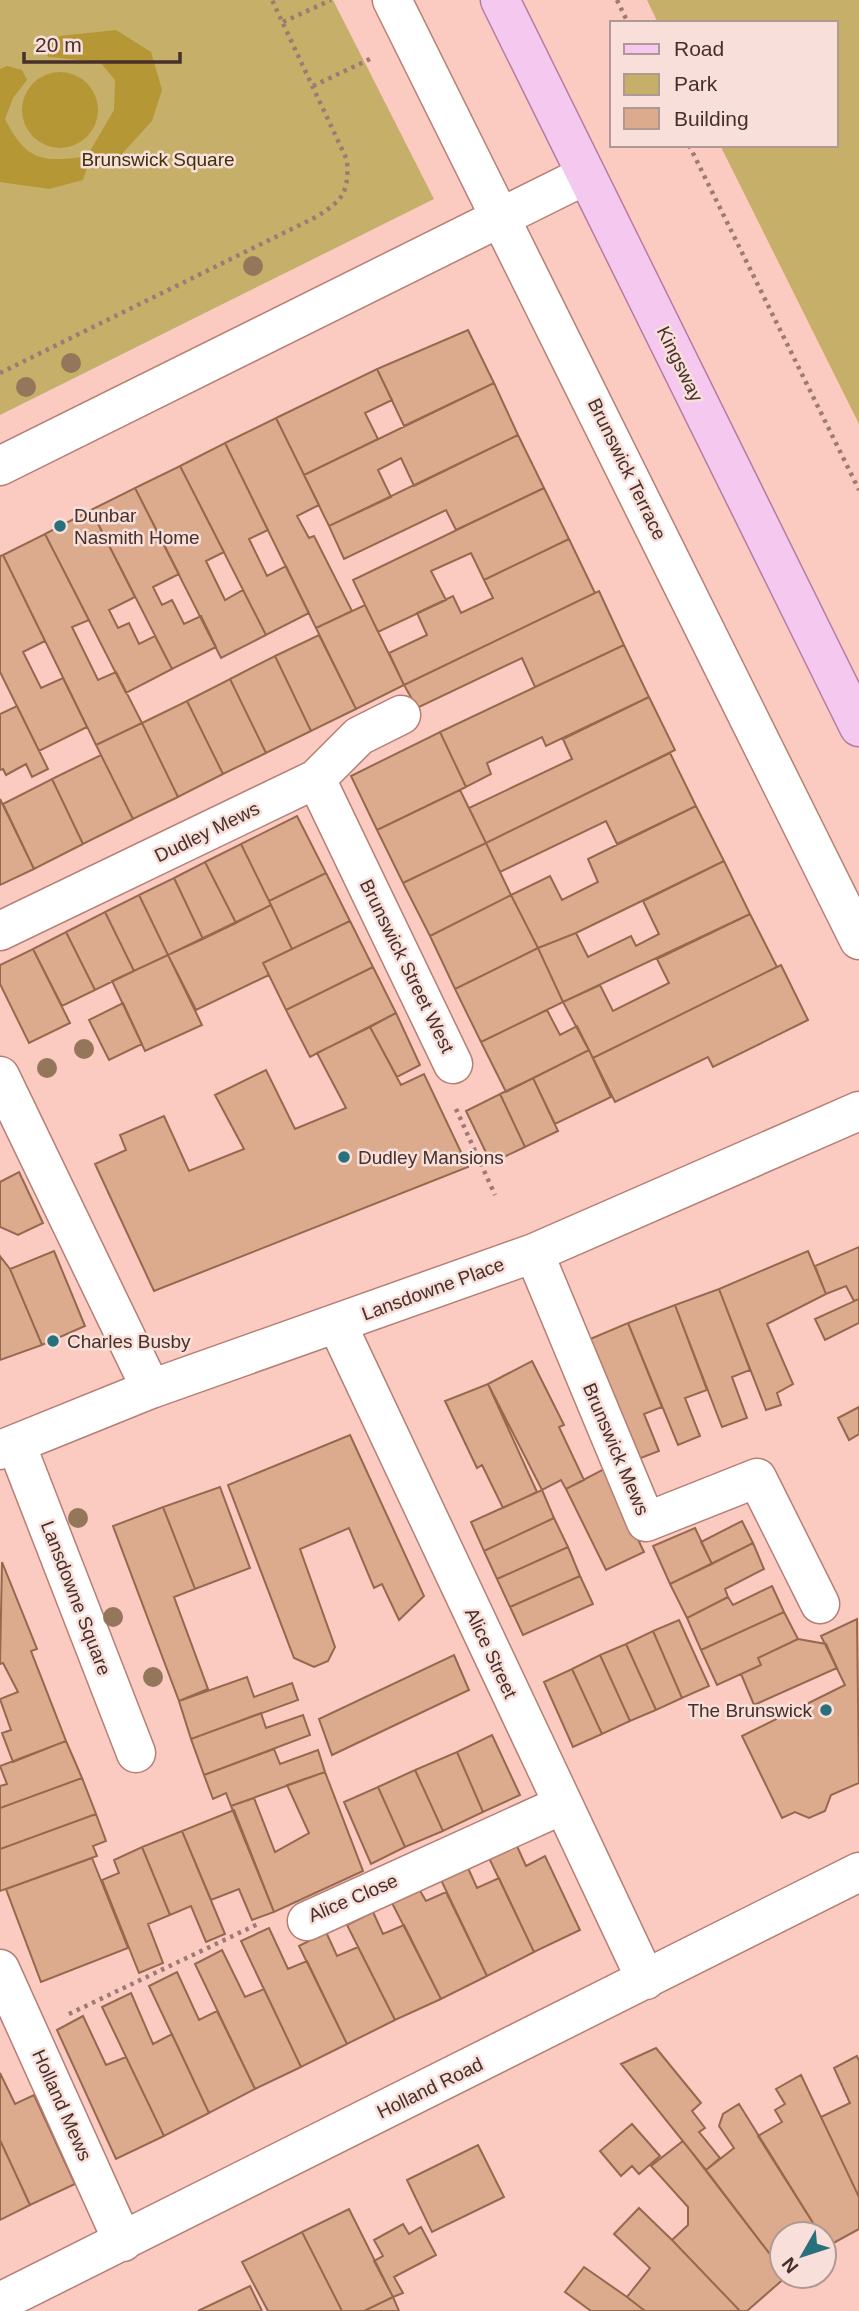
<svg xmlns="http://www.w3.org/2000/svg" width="859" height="2311" viewBox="0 0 859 2311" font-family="Helvetica,sans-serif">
<rect width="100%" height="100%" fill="#fbcbc1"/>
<!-- green -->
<path fill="#c6af69" d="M0 0H333L434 199 0 415Z
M647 0H859V424L720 145H836V23H658Z"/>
<!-- forest -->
<path fill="#b59736" d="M116 30 151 52 162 90 152 121 109 168 94 161 90 151 114 110 115 80 100 62 49 57 44 53 43 43 60 36Z
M7 66 22 70 27 80 13 98 5 119C25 158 39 163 82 157L88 165 83 180 49 189 0 182V69Z
M22 110a38 38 0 1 1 76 0a38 38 0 1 1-76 0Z"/>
<!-- building -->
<path fill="#dcaa8d" stroke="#96684d" stroke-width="2" d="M468 330 494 383 404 426 377 369Z
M377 369 392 400 365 413 378 439 304 475 276 418Z
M494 383 518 435 414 486 401 458 378 470 391 497 329 526 304 475Z
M276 418 319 505 297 516 309 538 314 536 352 611 316 628 225 443Z
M518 435 544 488 456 530 446 510 344 559 329 526Z
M225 443 268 530 249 539 267 576 286 566 309 613 266 635 180 466Z
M180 466 224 552 206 561 225 600 243 590 266 635 221 658 135 488Z
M135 488 179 574 153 587 162 605 172 600 184 624 201 616 216 647 172 669 91 510Z
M544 488 569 539 484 580 471 553 431 571 446 600 378 632 353 580Z
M91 510 135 597 109 610 118 628 129 623 139 644 155 636 172 669 126 693 45 534Z
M45 534 89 620 72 627 98 680 116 672 142 723 96 745 3 555Z
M569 539 595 593 404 685 389 653 427 635 417 613 453 596 461 613 493 598 484 580Z
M3 555 45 641 23 652 41 688 63 678 87 727 39 751 0 672V556Z
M599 591 624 645 535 687 522 658 417 708 404 685Z
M365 605 404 685 356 709 316 628Z
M319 635 356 709 311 731 275 656Z
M624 645 649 697 546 746 542 737 487 763 491 774 466 787 440 732Z
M275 656 311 731 266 753 230 679Z
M230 679 266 753 223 774 187 701Z
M649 697 675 750 486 843 469 808 572 759 563 739Z
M187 701 223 774 178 797 142 723Z
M17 706 48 769 32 777 26 764 6 775 3 769 0 770V714Z
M142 723 178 797 133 819 96 745Z
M440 732 466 787 377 830 351 776Z
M670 753 696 806 617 844 606 821 500 872 486 843Z
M101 755 133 819 83 844 52 779Z
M52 779 83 844 34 869 3 804Z
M460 790 486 843 403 883 377 830Z
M0 799 34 869 0 885Z
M696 806 724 861 576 933 538 948 511 895 550 876 562 900 598 882 588 859Z
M297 816 326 873 269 901 241 844Z
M486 843 511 895 430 936 403 883Z
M241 844 271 905 236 923 205 862Z
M724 861 750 914 563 1002 538 948 576 933 588 957 631 936 636 946 659 934 643 901Z
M205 862 236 923 203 939 174 878Z
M326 873 350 921 292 949 269 901Z
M174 878 203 939 168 955 139 895Z
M139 895 168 955 134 971 105 912Z
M511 895 538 948 455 989 430 936Z
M271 905 292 949 263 963 269 975 196 1010 168 955Z
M105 912 134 971 95 990 66 932Z
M750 914 777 967 593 1058 563 1002 600 985 613 1011 669 983 657 959Z
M350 921 373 967 286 1010 263 963Z
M66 932 95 990 62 1006 33 949Z
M538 948 563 1002 481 1042 455 989Z
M33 949 70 1023 29 1043 0 984V965Z
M168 955 202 1025 145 1051 112 981Z
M781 965 808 1020 713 1067 708 1057 615 1102 593 1058Z
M373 967 396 1013 310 1057 286 1010Z
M123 1003 142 1044 109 1060 89 1020Z
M547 1010 560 1035 577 1026 589 1050 506 1092 481 1042Z
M396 1013 420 1065 397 1077 370 1027Z
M370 1027 401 1085 424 1074 468 1167 154 1291 95 1164 126 1150 120 1135 164 1116 189 1171 244 1149 215 1095 266 1070 295 1129 346 1108 317 1053Z
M589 1050 611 1097 555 1124 533 1078Z
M533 1078 558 1131 525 1147 500 1094Z
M500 1094 525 1147 491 1163 466 1111Z
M19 1172 43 1223 18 1235 0 1227V1182Z
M859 1247V1299L854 1301 846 1286 826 1294 815 1266Z
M54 1251 85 1326 42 1345 10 1269Z
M808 1251 826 1294 767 1324 793 1384 777 1393 781 1405 766 1410 719 1289Z
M0 1256 10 1269 42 1345 0 1360Z
M719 1289 750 1370 732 1377 747 1418 722 1427 675 1305Z
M859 1299V1323L825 1340 815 1319Z
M675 1305 707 1390 685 1398 700 1436 678 1445 628 1323Z
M628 1323 662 1407 644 1414 659 1451 633 1461 583 1342Z
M532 1361 564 1425 559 1427 584 1480 566 1489 561 1480 542 1490 488 1384Z
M488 1384 537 1492 503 1508 482 1465 477 1468 445 1401Z
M859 1407V1434L849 1440 838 1418Z
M350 1435 424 1596 399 1620 382 1584 374 1588 349 1528 300 1549 335 1647 328 1661 314 1667 294 1658 228 1485Z
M604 1469 644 1552 606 1570 566 1489Z
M220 1487 250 1568 195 1589 163 1507Z
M542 1490 554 1518 484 1551 471 1522Z
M163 1507 195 1589 174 1597 208 1689 179 1701 113 1526Z
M554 1518 568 1547 497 1579 484 1551Z
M742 1521 753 1543 712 1564 701 1542Z
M695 1528 712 1564 670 1584 653 1546Z
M753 1543 764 1569 725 1589 728 1597 687 1618 670 1584Z
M568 1547 580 1576 510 1607 497 1579Z
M2 1562 37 1649 31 1651 66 1741 13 1762 2 1733 11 1730 0 1699 18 1692 3 1663 0 1664Z
M580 1576 593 1604 523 1635 510 1607Z
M772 1586 784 1612 701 1650 687 1618 728 1597 733 1605Z
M784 1612 798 1639 758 1658 761 1665 717 1685 701 1650Z
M857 1619 859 1783 831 1795 825 1811 809 1818 795 1812 782 1818 742 1736 845 1685 821 1636Z
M679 1620 709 1686 682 1698 653 1631Z
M653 1631 682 1698 656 1710 626 1644Z
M798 1639 826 1644 837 1668 754 1705 741 1674 761 1665 758 1658Z
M626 1644 656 1710 630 1721 600 1655Z
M454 1655 469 1690 332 1755 319 1719Z
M600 1655 630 1721 602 1734 572 1669Z
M572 1669 602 1734 573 1747 544 1682Z
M247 1677 254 1697 292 1683 298 1700 191 1739 179 1701Z
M261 1713 266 1728 303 1715 310 1735 204 1775 191 1739Z
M492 1735 520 1795 483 1812 457 1752Z
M66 1741 82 1778 0 1808V1786L7 1784 0 1766Z
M274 1749 280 1764 318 1750 325 1772 231 1806 226 1793 213 1799 204 1775Z
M457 1752 483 1812 443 1831 415 1770Z
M415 1770 443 1831 405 1847 378 1787Z
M325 1772 363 1871 274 1912 231 1806 254 1798 275 1852 309 1833 287 1785Z
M82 1778 96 1814 0 1849V1808Z
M378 1787 405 1847 371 1864 344 1802Z
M234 1810 274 1912 252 1920 239 1889 211 1900 182 1831Z
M96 1814 106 1841 93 1846 97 1856 0 1891V1849Z
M182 1831 225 1934 206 1942 191 1906 170 1915 142 1847Z
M516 1844 526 1866 545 1856 580 1930 534 1952 489 1858Z
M142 1847 170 1915 148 1924 163 1963 139 1973 102 1880 119 1873 114 1860Z
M92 1858 128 1948 41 1982 6 1889Z
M468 1868 477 1888 499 1878 534 1952 487 1976 441 1880Z
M419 1889 426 1901 446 1892 487 1976 441 1999 392 1903Z
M373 1912 383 1934 404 1925 441 1999 395 2020 347 1925Z
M269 1928 288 1969 307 1961 347 2044 301 2067 241 1941Z
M326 1932 337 1956 358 1947 395 2020 347 2044 299 1946Z
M222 1950 245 1997 264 1989 301 2067 255 2089 195 1964Z
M177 1972 199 2020 217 2011 255 2089 209 2113 149 1986Z
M131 1993 153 2044 172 2034 209 2113 164 2136 102 2007Z
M83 2016 106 2065 126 2057 164 2136 116 2159 57 2030Z
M656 2048 701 2103 692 2111 705 2128 699 2132 720 2158 706 2170 621 2064Z
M857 2056 859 2061V2197L821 2117 850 2103 834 2068Z
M0 2073 15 2104 34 2095 75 2184 30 2205 0 2140Z
M801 2075 859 2197V2229L828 2246 824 2234H820L758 2136 782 2122 775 2110 785 2104 776 2089Z
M739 2104 820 2234H782V2270L706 2170 734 2148 719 2126 723 2114Z
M632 2124 660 2156 639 2174 632 2166 621 2176 600 2151Z
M0 2140 30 2205 0 2220Z
M683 2141 782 2270V2276H787L747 2311H740L672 2240 688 2225V2207L651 2166Z
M478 2145 504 2197 432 2232 407 2180Z
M639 2208 672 2240 740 2311H645L627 2297 650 2268 614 2234Z
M349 2209 393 2297 364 2311H342L302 2232Z
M403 2224 409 2234 421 2227 436 2255 394 2277 403 2293 393 2297 374 2261 383 2256 374 2240Z
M302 2232 342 2311H268L242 2262Z
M584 2267 627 2297 645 2311H591L565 2292Z
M250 2286 262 2311H198Z
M393 2297 399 2311H364Z"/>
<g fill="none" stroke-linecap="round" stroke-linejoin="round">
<defs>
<path id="street" d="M392 0 859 940
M0 466 586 175
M316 779 453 1064
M0 931 316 779 359 736 401 715
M0 1076 151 1389
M534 1253 646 1522 757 1478 820 1604
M337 1324 646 1980
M16 1444 136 1753
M0 1450 151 1389 534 1253 859 1111
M307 1921 562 1805
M0 1969 123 2242
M0 2302 859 1872"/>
<path id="primary" d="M500 0 859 727"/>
</defs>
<!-- street casing -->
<use href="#street" stroke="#b67f74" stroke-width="41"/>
<!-- primary casing -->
<use href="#primary" stroke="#b47ca3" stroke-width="41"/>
<!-- path -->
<path stroke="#9d7a73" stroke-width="4.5" stroke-dasharray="3.5 5" stroke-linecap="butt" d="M617 0 628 23
M283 22 331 0
M313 86 370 59
M689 145 859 490
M0 373 316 217C343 200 349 193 347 160L272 0
M456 1109 495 1195
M69 2014 260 1923"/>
<!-- street -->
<use href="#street" stroke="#fff" stroke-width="38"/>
<!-- primary -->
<use href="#primary" stroke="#f5c9ef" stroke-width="38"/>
</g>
<!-- trees -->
<g fill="#94775b">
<circle cx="253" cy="266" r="10"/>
<circle cx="71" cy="363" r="10"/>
<circle cx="26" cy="387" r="10"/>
<circle cx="84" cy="1049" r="10"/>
<circle cx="47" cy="1068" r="10"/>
<circle cx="78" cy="1518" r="10"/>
<circle cx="113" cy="1617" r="10"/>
<circle cx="153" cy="1677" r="10"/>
</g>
<!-- markers -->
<g fill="#29707d" stroke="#f8dfd9" stroke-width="2.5">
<circle cx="60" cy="526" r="7"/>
<circle cx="344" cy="1157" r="7"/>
<circle cx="53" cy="1341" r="7"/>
<circle cx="826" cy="1710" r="7"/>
</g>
<g text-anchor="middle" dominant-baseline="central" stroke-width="5" stroke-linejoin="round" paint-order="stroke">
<!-- park labels -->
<g font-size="19" fill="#3f3208" stroke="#f8dfd9">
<text x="158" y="159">Brunswick Square</text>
</g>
<!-- street labels -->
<g font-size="19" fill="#47302b" stroke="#f8dfd9">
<text transform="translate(680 364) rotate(64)">Kingsway</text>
<text transform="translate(627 469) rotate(64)">Brunswick Terrace</text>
<text transform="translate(207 832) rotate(-26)">Dudley Mews</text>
<text transform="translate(407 966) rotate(64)">Brunswick Street West</text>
<text transform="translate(433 1289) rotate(-20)">Lansdowne Place</text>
<text transform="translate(616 1449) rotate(67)">Brunswick Mews</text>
<text transform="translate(76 1598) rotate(69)">Lansdowne Square</text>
<text transform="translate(491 1653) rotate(65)">Alice Street</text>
<text transform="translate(353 1898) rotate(-23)">Alice Close</text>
<text transform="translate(430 2088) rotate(-26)">Holland Road</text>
<text transform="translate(62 2105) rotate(66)">Holland Mews</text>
</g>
<!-- poi labels -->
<g font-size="19" fill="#47302b" stroke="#f8dfd9" text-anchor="start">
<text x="74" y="515">Dunbar<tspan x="74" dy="22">Nasmith Home</tspan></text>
<text x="358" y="1157">Dudley Mansions</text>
<text x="67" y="1341">Charles Busby</text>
<text x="812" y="1710" text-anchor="end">The Brunswick</text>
</g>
</g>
<!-- legend -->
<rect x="610" y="21" width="228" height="126" fill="#f8dfd9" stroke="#b19993" stroke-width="2"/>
<rect x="624" y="44" width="35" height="10" fill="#f5c9ef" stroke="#b19993" stroke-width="2"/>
<text x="674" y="56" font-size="21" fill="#47302b">Road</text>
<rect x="624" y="74" width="35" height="21" fill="#c6af69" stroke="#b19993" stroke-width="2"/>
<text x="674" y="91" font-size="21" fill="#47302b">Park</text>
<rect x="624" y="108" width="35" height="21" fill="#dcaa8d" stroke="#b19993" stroke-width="2"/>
<text x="674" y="126" font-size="21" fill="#47302b">Building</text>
<!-- north arrow -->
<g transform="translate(803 2255) rotate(231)"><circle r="33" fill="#f8dfd9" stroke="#b19993" stroke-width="2"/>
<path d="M0-5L12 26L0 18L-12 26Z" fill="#29707d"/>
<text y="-10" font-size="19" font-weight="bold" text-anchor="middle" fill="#47302b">N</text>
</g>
<!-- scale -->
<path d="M24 52v10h156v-10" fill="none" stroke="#47302b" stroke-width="3.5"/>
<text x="35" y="52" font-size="21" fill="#47302b" stroke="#f8dfd9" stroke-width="5" paint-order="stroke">20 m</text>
</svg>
